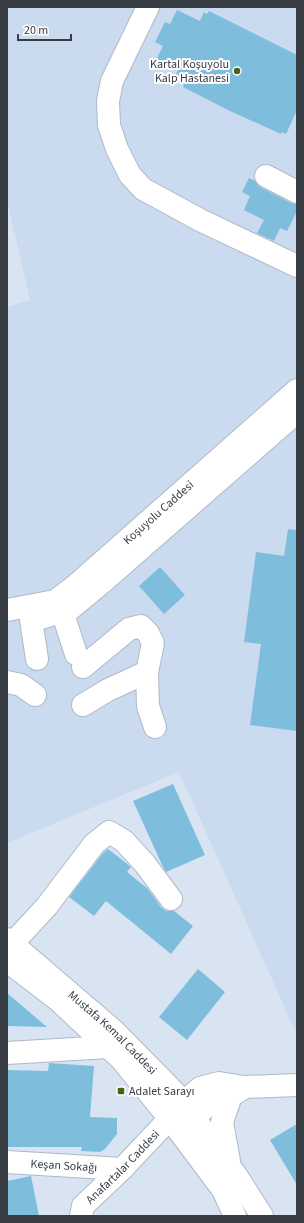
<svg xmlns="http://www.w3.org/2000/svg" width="304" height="1223" viewBox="0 0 304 1223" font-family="'Source Sans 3',sans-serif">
<rect width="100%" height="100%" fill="#d9e4f3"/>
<!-- built -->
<path fill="#cadaef" d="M7 7H297V1035L179 772 7 843V307L30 300 7 200Z"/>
<!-- building -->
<path fill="#7fbddc" d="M177 10 200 21 204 12 207 14 209 11 297 55V110L286 134 282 132 281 134 230 111 183 87 184 84 181 83 183 77 176 74 178 70 156 60 163 46 155 42 165 22 170 24Z
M249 178 255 181 260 187 291 203 297 204V211L287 231 280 228 274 241 257 233 264 220 244 210 250 196 242 192Z
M288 529 297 530V731L250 725 261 644 244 642 256 552 284 556Z
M160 567 185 595 164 614 139 586Z
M173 784 205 855 166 872 163 867 133 801Z
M108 849 130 866 131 867 127 872 148 889 161 907 166 911H174L193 926 171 954 106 901 94 916 69 897 103 853Z
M198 969 225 992 187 1040 159 1017Z
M7 993 47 1027 7 1026Z
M49 1063 94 1066 90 1117 117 1118V1134L105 1149 100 1152 81 1151 82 1147H7V1070L48 1071Z
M297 1124V1185L270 1140Z
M31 1176 39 1216H7V1181Z"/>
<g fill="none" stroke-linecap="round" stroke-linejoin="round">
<defs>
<g id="minor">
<path d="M148 7 112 81 108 101 109 125 117 149 130 175 143 189 200 220 297 266"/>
<path d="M266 176 297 192"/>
<path id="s1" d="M7 610 55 601 75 586 297 390"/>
<path d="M62 611 76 654"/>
<path d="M41 618 70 609 105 580 297 412"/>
<path d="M31 620 37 659"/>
<path d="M83 667 129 629 141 626 148 633 153 643 147 672 148 706 155 727"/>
<path d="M7 682 21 685 35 695"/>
<path d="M83 705 108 690 147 672"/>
<path id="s2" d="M7 939 113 1030 185 1103 209 1139 236 1175 262 1216"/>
<path d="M12 944 47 906 94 844 109 832 124 841 145 864 171 899"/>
<path d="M7 961 58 1000 122 1060 170 1119 223 1190 235 1216"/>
<path d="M7 1053 108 1047"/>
<path d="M185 1126 206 1107 231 1096 245 1087"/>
<path d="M229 1161 222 1122 231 1096"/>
<path id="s3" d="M7 1162 122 1169"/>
<path id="s4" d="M81 1216 83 1206 122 1169 192 1095 200 1088 219 1083 245 1087 297 1085"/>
</g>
</defs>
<!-- minor casing -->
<use href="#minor" stroke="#aeb9c7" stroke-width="24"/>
<!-- minor -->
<use href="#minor" stroke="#fff" stroke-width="22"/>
</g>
<!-- markers -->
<g fill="#486313" stroke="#fff" stroke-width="1.5">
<circle cx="237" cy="71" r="4"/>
<rect x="117" y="1087" width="8" height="8" rx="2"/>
</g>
<g text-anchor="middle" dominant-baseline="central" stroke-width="4" stroke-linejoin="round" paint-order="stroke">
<!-- poi labels -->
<g font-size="12" fill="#383d43" stroke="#fff" text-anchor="end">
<text x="229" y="64">Kartal Koşuyolu<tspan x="229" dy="14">Kalp Hastanesi</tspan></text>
<text x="129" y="1091" text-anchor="start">Adalet Sarayı</text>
</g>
<!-- street labels -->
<g font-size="12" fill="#383d43" stroke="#fff">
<text stroke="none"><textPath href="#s1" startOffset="185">Koşuyolu Caddesi</textPath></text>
<text stroke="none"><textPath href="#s2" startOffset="141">Mustafa Kemal Caddesi</textPath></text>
<text stroke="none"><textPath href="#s3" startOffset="57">Keşan Sokağı</textPath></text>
<text stroke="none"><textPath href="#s4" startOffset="66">Anafartalar Caddesi</textPath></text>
</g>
</g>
<!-- border -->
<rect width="304" height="1223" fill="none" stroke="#383d43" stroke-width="16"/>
<!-- scale -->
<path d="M18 34v6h53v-6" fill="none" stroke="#383d43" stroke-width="2"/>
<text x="24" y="34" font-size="12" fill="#383d43" stroke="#ffffff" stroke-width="3" paint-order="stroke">20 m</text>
</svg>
